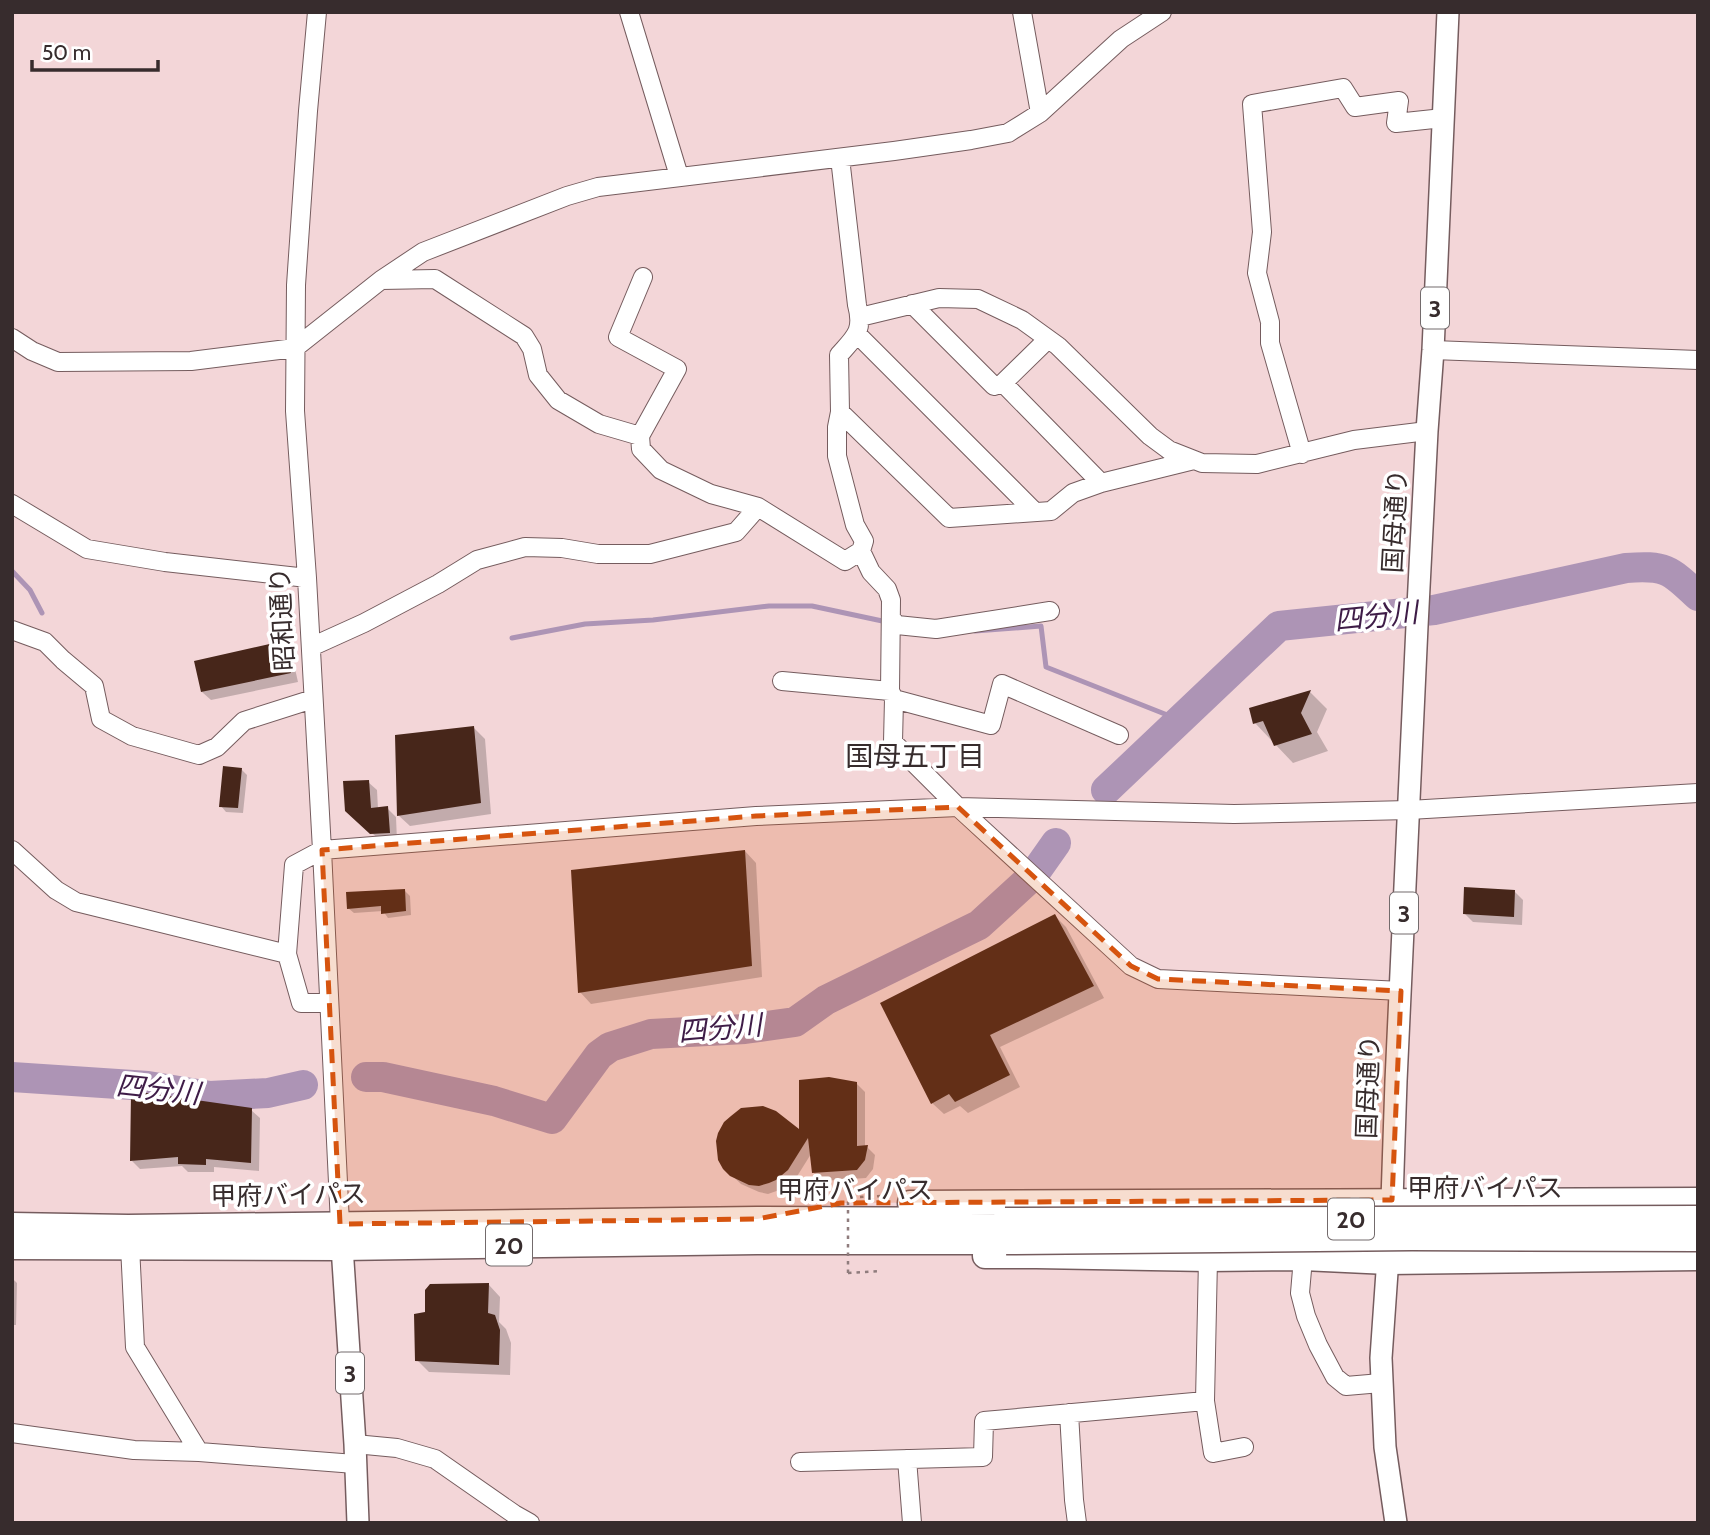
<svg xmlns="http://www.w3.org/2000/svg" width="1710" height="1535" viewBox="0 0 1710 1535" font-family="Cabin,'Noto Sans JP',sans-serif">
<rect width="100%" height="100%" fill="#f3d6d8"/>
<!-- shadow -->
<path fill="#0003" d="M283 643 291 651 298 682 211 700 202 692Z
M1310 692 1327 709 1317 732 1328 751 1293 763 1255 723Z
M474 728 485 739 491 814 410 826 398 815Z
M241 769 247 775 243 813 226 812 221 806Z
M368 782 377 790 378 809 387 808 396 817 397 841H381L356 819Z
M745 851 756 863 762 977 591 1004 580 992Z
M405 891 410 896 411 915 388 918 383 911 354 913 348 908Z
M1515 892 1523 900 1522 925 1473 922 1464 913Z
M1055 916 1066 927 1104 998 1000 1047 1020 1087 968 1113 960 1106 944 1114 932 1103Z
M857 1084 865 1092V1147H867L875 1155 873 1169 866 1178 822 1181 813 1172 811 1154 796 1178 785 1188 768 1194 759 1192 741 1184 724 1168 801 1133Z
M251 1110 260 1118 259 1171 214 1167V1172H188L182 1166 140 1169 132 1161Z
M12 1278 17 1283 16 1325H12Z
M489 1285 500 1297 499 1322 506 1329 511 1343 510 1375 429 1372 417 1360 427 1314Z"/>
<g fill="none" stroke-linecap="round" stroke-linejoin="round">
<!-- stream -->
<path stroke="#ad94b5" stroke-width="5" d="M12 571 30 590 42 613
M975 631 1041 626 1046 667 1180 720
M512 638 585 624 653 620 769 606H812L887 622"/>
<!-- river -->
<path stroke="#ad94b5" stroke-width="30" d="M1106 790 1279 626 1434 610 1626 568C1665 565 1669 569 1698 596
M12 1077 148 1086 210 1096 268 1093 303 1085
M366 1077H383L494 1101 552 1119 599 1055 610 1047 651 1034 745 1029 795 1022 826 1000 979 925 1026 882 1037 870 1056 843"/>
</g>
<!-- building -->
<path fill="#47261a" d="M283 641 291 673 201 692 194 661Z
M1311 690 1301 713 1312 734 1274 746 1263 721 1253 724 1249 708Z
M474 726 481 803 397 816 395 735Z
M223 766 242 768 238 808 219 807Z
M369 780 371 808 388 806 390 833 370 834 345 811 343 781Z
M745 850 752 966 578 993 571 870Z
M1464 887 1515 890 1514 917 1463 914Z
M405 889 406 911 381 914V906L347 909 346 892Z
M1055 914 1094 986 990 1035 1010 1075 955 1102 949 1094 931 1104 880 1003Z
M829 1077 857 1082V1146L868 1145 865 1160 857 1170 812 1173 808 1138 788 1170 776 1180 769 1183 759 1186 749 1185 730 1176 723 1169 718 1160 716 1141 718 1133 724 1122 731 1116 741 1108 763 1106 776 1111 799 1129V1080Z
M147 1093 252 1108 251 1163 206 1159V1165L178 1164V1157L130 1161 131 1094Z
M489 1283 488 1313 495 1315 500 1330 499 1365 415 1361 414 1314 425 1312V1290L430 1284Z"/>
<g fill="none" stroke-linecap="round" stroke-linejoin="round">
<defs>
<path id="minor" d="M317 12 308 111 296 285 295 411 307 578 322 850 340 1224
M629 12 679 176
M1022 12 1040 113
M840 158 857 305C864 331 855 337 839 355L840 412 837 427V456L855 525 864 541 861 551 871 572 887 589 891 600 890 691 894 699 893 742 958 807 1131 966 1158 979 1401 991
M643 277 618 337 677 369 640 436 641 449 661 470 711 494 758 507 845 561 861 551
M381 280 435 279 524 336 532 349 538 375 558 400 599 424 640 436
M912 304 994 386 1003 383 1101 483
M860 317 939 298 978 299 1022 320 1058 346 1150 436 1169 450 1202 463 1257 464 1354 440 1427 431
M857 334 1035 512
M12 338 32 351 58 362 191 361 295 348 381 280 423 252 567 196 598 187 894 151 971 140 1008 133 1040 113 1121 39 1162 12
M1433 350 1698 360
M1003 383 1048 339
M840 412 949 518 1051 511 1073 493 1101 483 1194 460
M1302 454 1270 343V322L1257 273 1262 232 1252 104 1343 88 1355 107 1399 101 1396 123 1443 118
M12 504 87 549 165 562 307 578
M891 618 897 625 936 629 1050 611
M12 630 45 642 63 660 94 686 101 719 132 736 199 755 217 747 244 721 313 699
M311 647 364 623 438 584 477 560 525 547 562 548 598 554H650L736 532 758 507
M782 681 890 691
M894 699 991 725 1002 684 1119 735
M12 850 56 890 76 902 287 954
M329 1003H301L287 954 294 865 322 850 756 816 958 807 1234 814 1409 810 1698 793
M130 1246 135 1347 199 1452
M1303 1258 1300 1293 1306 1316 1318 1345 1335 1377 1346 1386 1381 1383
M1208 1259 1205 1401 1213 1453 1244 1447
M1069 1413 1074 1500 1077 1523
M12 1433 134 1450 199 1452 355 1464
M355 1444 397 1448 435 1459 514 1514 530 1523
M907 1459 912 1523
M800 1462 983 1457 984 1421 1205 1401"/>
<path id="major" d="M341 1231 355 1444 358 1523
M1396 1523 1385 1447 1381 1358 1392 1200 1396 1081 1417 626 1427 431 1433 350 1448 12"/>
<path id="highway" d="M910 1203 1698 1200
M12 1225 128 1227 757 1219 1005 1220
M12 1247 342 1248 757 1242H1006
M985 1256H1036L1208 1259 1303 1258 1388 1262 1698 1258"/>
</defs>
<!-- minor casing -->
<use href="#minor" stroke="#755c5e" stroke-width="20"/>
<!-- major casing -->
<use href="#major" stroke="#755c5e" stroke-width="24"/>
<!-- highway casing -->
<use href="#highway" stroke="#755c5e" stroke-width="27"/>
<!-- path -->
<path stroke="#8f7c7d" stroke-width="2.5" stroke-dasharray="3.5 5" stroke-linecap="butt" d="M860 1197 881 1196
M848 1273 881 1271"/>
<!-- minor -->
<use href="#minor" stroke="#fff" stroke-width="18"/>
<!-- major -->
<use href="#major" stroke="#fff" stroke-width="21"/>
<!-- highway -->
<use href="#highway" stroke="#fff" stroke-width="24"/>
<defs>
<path id="highway-bridge" d="M1005 1220 1698 1218
M1006 1242 1412 1238 1698 1239"/>
</defs>
<!-- highway-bridge casing -->
<use href="#highway-bridge" stroke="#755c5e" stroke-width="27" stroke-linecap="butt"/>
<!-- path-bridge -->
<path stroke="#8f7c7d" stroke-width="2.5" stroke-dasharray="3.5 5" stroke-linecap="butt" d="M848 1273V1198"/>
<!-- highway-bridge -->
<use href="#highway-bridge" stroke="#fff" stroke-width="24"/>
</g>
<!-- marked area -->
<path fill="#d6540f" fill-opacity="0.2" stroke="#d6540f" stroke-width="5" stroke-dasharray="14 9" stroke-linejoin="round" d="M958 807 1131 966 1158 979 1401 991 1392 1200 841 1203 757 1219 340 1224 322 850 756 816Z"/>
<g text-anchor="middle" dominant-baseline="central" stroke-width="7" stroke-linejoin="round" paint-order="stroke">
<!-- shield labels -->
<g fill="#fff" stroke="#736b6c" stroke-width="2">
<rect x="1421" y="287.5" width="28" height="41" rx="5"/>
<rect x="1390" y="892.5" width="28" height="41" rx="5"/>
<rect x="1328" y="1198.5" width="46" height="41" rx="5"/>
<rect x="486" y="1224.5" width="46" height="41" rx="5"/>
<rect x="336" y="1352.5" width="28" height="41" rx="5"/>
</g>
<g font-size="24" font-weight="bold" fill="#372c2d">
<text x="1435" y="308">3</text>
<text x="1404" y="913">3</text>
<text x="1351" y="1219">20</text>
<text x="509" y="1245">20</text>
<text x="350" y="1373">3</text>
</g>
<!-- street labels -->
<g font-size="26" fill="#372c2d" stroke="#fff">
<text transform="translate(1395 521) rotate(-87)">国母通り</text>
<text transform="translate(282 619) rotate(-93)">昭和通り</text>
<text transform="translate(1368 1087) rotate(-88)">国母通り</text>
<text x="1485" y="1188">甲府バイパス</text>
<text x="855" y="1190">甲府バイパス</text>
<text transform="translate(288 1195) rotate(-1)">甲府バイパス</text>
</g>
<!-- water labels -->
<g font-size="28" font-style="italic" fill="#3e1c47" stroke="#fff">
<text transform="translate(1376 616) rotate(-6)">四分川</text>
<text transform="translate(720 1028) rotate(-5)">四分川</text>
<text transform="translate(158 1089) rotate(6)">四分川</text>
</g>
<!-- neighbourhood labels -->
<g font-size="28" fill="#372c2d" stroke="#fff">
<text x="915" y="756">国母五丁目</text>
</g>
</g>
<!-- border -->
<rect width="1710" height="1535" fill="none" stroke="#372c2d" stroke-width="28"/>
<!-- scale -->
<path d="M32 60v10h126v-10" fill="none" stroke="#372c2d" stroke-width="3.5"/>
<text x="42" y="60" font-size="21" fill="#372c2d" stroke="#ffffff" stroke-width="5" paint-order="stroke">50 m</text>
</svg>
